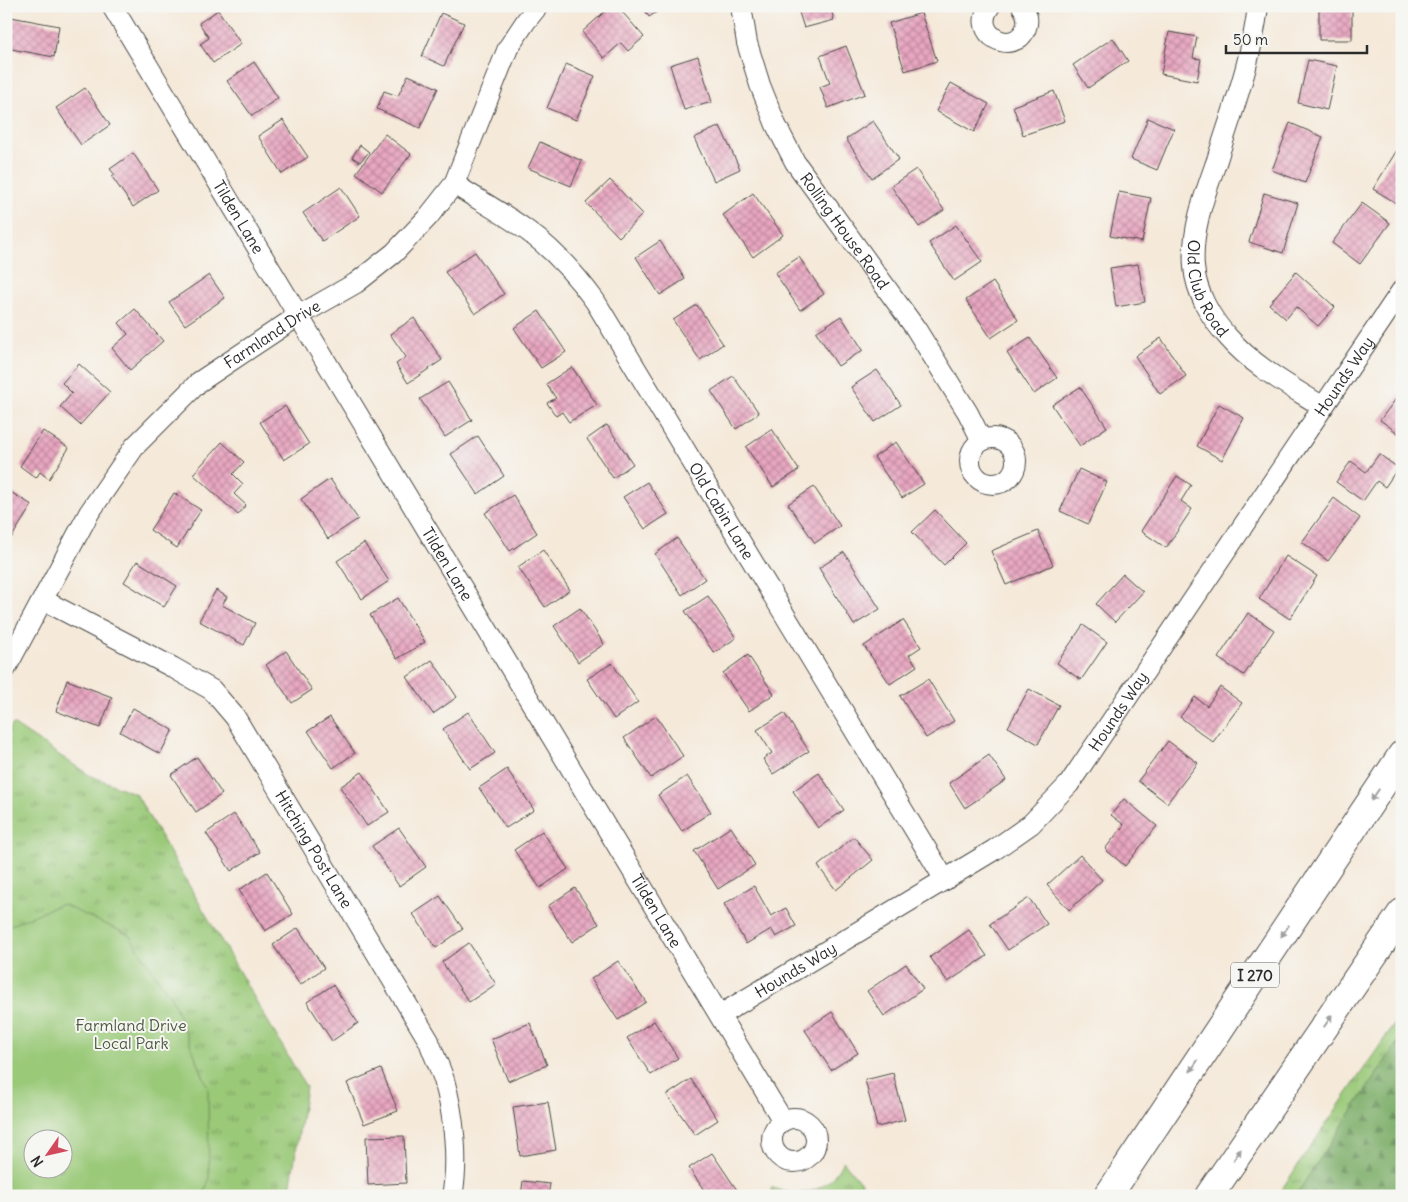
<svg xmlns="http://www.w3.org/2000/svg" width="1408" height="1202" viewBox="0 0 1408 1202" font-family="Delius,sans-serif">
<defs>
<pattern id="grass-tufts" width="24" height="20" patternUnits="userSpaceOnUse" patternTransform="scale(1.25)"><rect width="24" height="20" fill="#9ac978"/><path d="M3 7l-1-3M5 7V3M7 7l1-3M15 17l-1-3M17 17v-4M19 17l1-3" fill="none" stroke="#7ea363"/></pattern>
<pattern id="forest-firs" width="22" height="20" patternUnits="userSpaceOnUse" patternTransform="scale(1.25)"><rect width="22" height="20" fill="#7bad68"/><path d="M5 1l3.5 6h-7zM16 11l3.5 6h-7z" fill="#658d56"/></pattern>
<pattern id="building-cross-hatch" width="8" height="8" patternUnits="userSpaceOnUse" patternTransform="scale(1.25)"><rect width="8" height="8" fill="#e8a6c0"/><path d="M0 0l8 8M0 8l8-8" fill="none" stroke="#bc879c"/></pattern>
</defs>
<rect width="100%" height="100%" fill="#f6f6f2"/>
<filter id="ink" filterUnits="userSpaceOnUse"><feTurbulence type="fractalNoise" baseFrequency=".02" numOctaves="2"/><feDisplacementMap in="SourceGraphic" scale="10" xChannelSelector="R" yChannelSelector="G"/><feConvolveMatrix kernelMatrix="1 2 1 2 8 2 1 2 1" color-interpolation-filters="sRGB"/></filter>
<filter id="wash" filterUnits="userSpaceOnUse"><feTurbulence type="fractalNoise" baseFrequency=".0096" numOctaves="4" result="noise"/><feDisplacementMap in="SourceGraphic" scale="20" xChannelSelector="R" yChannelSelector="G"/><feGaussianBlur stdDeviation="1.12" result="paint"/><feColorMatrix in="noise" values="0 0 0 0 0 0 0 0 0 0 0 0 0 0 0 0 0 1.4 0 .05"/><feComposite in="paint" operator="in"/></filter>
<g filter="url(#wash)">
<rect width="100%" height="100%" fill="#f5e9d9"/>
<!-- grass -->
<path fill="url(#grass-tufts)" stroke="#627a52" fill-rule="evenodd" d="M13 724 89 775 136 794 306 1087 289 1196H6V732ZM32 1140H62V1170H32Z
M1402 1013V1196H1277Z
M843 1161 872 1196H772L771 1187C801 1200 829 1192 843 1161Z"/>
<!-- forest -->
<path fill="url(#forest-firs)" stroke="#536c4a" d="M1402 1036V1196H1295Z"/>
<!-- garden -->
<path fill="#9ac978" stroke="#627a52" fill-rule="evenodd" d="M61 904 129 935 173 1001 208 1088 209 1180 203 1196H6V927ZM32 1140H62V1170H32Z"/>
<g id="blocks">
<!-- building -->
<path fill="url(#building-cross-hatch)" d="M611 6H617L644 37 628 51 621 43 604 58 582 32Z
M642 6H666L649 17Z
M797 6H830L834 20 804 28Z
M1319 6H1352V40H1319Z
M218 10 241 44 213 63 200 44 209 38 199 23Z
M441 13 464 23 444 66 422 56Z
M921 13 937 61 905 71 889 23Z
M11 17 59 26 54 57 6 48Z
M1169 32 1197 37 1193 58 1201 59 1197 81 1161 74Z
M1113 38 1128 61 1088 88 1073 65Z
M846 46 865 94 828 108 820 87 830 83 820 56Z
M698 56 712 102 684 110 670 65Z
M1308 60 1337 66 1327 110 1298 103Z
M254 62 278 98 252 116 227 81Z
M566 64 595 76 576 120 547 108Z
M408 75 438 88 420 128 377 109 384 91 398 96Z
M951 83 989 104 974 132 936 111Z
M85 88 110 125 81 145 56 108Z
M1054 91 1065 121 1023 135 1013 106Z
M1148 118 1174 129 1157 170 1131 159Z
M283 120 308 157 282 174 258 136Z
M873 121 899 159 872 178 846 139Z
M1290 123 1323 137 1305 183 1272 170Z
M720 126 740 169 714 181 694 138Z
M385 134 411 154 382 192 356 173Z
M540 142 582 161 571 186 528 168Z
M360 145 369 152 360 162 352 157Z
M1397 150 1402 153V198L1398 204 1373 189Z
M133 153 158 190 133 207 112 177 115 175 110 169Z
M916 169 944 210 919 227 891 186Z
M610 180 643 214 619 237 586 203Z
M341 187 360 216 322 241 303 213Z
M1119 192 1151 198 1142 242 1110 236Z
M753 193 783 235 753 257 723 215Z
M1264 193 1298 203 1283 253 1249 242Z
M1362 203 1390 223 1360 264 1332 243Z
M956 225 982 262 954 281 929 243Z
M660 241 685 279 660 295 636 257Z
M475 252 504 294 475 314 445 272Z
M799 257 824 294 800 310 775 273Z
M1138 264 1145 302 1116 307 1110 268Z
M1296 272 1335 307 1318 326 1296 307 1286 319 1269 304Z
M209 275 225 298 185 325 169 302Z
M993 282 1018 320 991 338 966 300Z
M697 305 723 344 700 360 673 320Z
M135 309 163 341 130 370 112 348 128 334 119 323Z
M539 311 566 352 541 368 514 328Z
M841 316 863 350 838 366 816 332Z
M414 318 442 360 408 383 396 364 406 357 390 334Z
M1030 338 1057 378 1034 394 1007 353Z
M1161 338 1186 376 1160 394 1135 356Z
M79 364 110 392 80 425 60 407 72 393 62 383Z
M572 367 597 405 569 422 562 412 556 416 547 403 556 398 546 384Z
M877 370 901 405 875 422 851 387Z
M733 376 759 413 736 429 711 391Z
M448 382 472 420 445 437 420 399Z
M1080 387 1107 427 1080 446 1052 405Z
M1402 391V436L1380 420Z
M1219 404 1244 418 1222 460 1197 446Z
M285 406 309 444 284 460 260 422Z
M607 425 633 464 613 478 587 439Z
M772 429 799 470 773 487 746 447Z
M43 431 69 448 49 479 40 472 36 478 20 466Z
M478 436 504 476 478 494 451 454Z
M222 442 244 462 233 474 243 484 234 494 246 505 238 515 193 474Z
M896 442 924 484 902 498 874 457Z
M1379 454 1398 468 1385 487 1377 481 1363 501 1336 482 1351 461 1366 472Z
M1079 469 1107 482 1088 524 1060 511Z
M1177 476 1191 485 1181 501 1192 509 1166 548 1141 531Z
M330 479 358 519 328 539 301 499Z
M647 482 668 514 645 529 623 497Z
M814 487 840 526 815 543 788 504Z
M7 490 32 505 8 543 6 541Z
M174 493 201 510 177 548 150 530Z
M513 495 537 533 510 551 485 513Z
M1334 498 1360 518 1328 561 1302 542Z
M935 510 966 543 944 565 912 532Z
M1038 531 1053 565 1006 585 991 551Z
M677 538 705 579 682 595 655 554Z
M364 543 389 581 362 599 337 561Z
M543 550 570 590 545 607 518 567Z
M844 552 880 609 854 625 819 568Z
M1286 556 1317 576 1290 619 1259 599Z
M137 561 177 586 164 607 124 582Z
M1123 574 1143 592 1115 622 1096 604Z
M216 590 227 597 222 605 255 623 244 645 199 621Z
M708 596 736 638 714 653 685 611Z
M398 598 425 642 397 659 370 615Z
M580 608 604 644 578 662 554 626Z
M1248 613 1274 630 1244 675 1218 658Z
M903 620 921 647 909 655 917 666 890 684 864 646Z
M1083 625 1107 642 1081 680 1057 663Z
M286 651 312 690 292 703 266 665Z
M748 655 774 694 749 711 723 673Z
M432 660 457 697 433 714 407 677Z
M612 663 638 702 614 719 587 679Z
M928 679 954 721 926 738 900 696Z
M67 680 112 697 100 728 56 711Z
M1220 687 1242 703 1213 742 1180 717 1195 697 1207 706Z
M1029 689 1059 705 1038 744 1008 727Z
M133 708 173 730 160 754 120 732Z
M468 712 495 753 470 769 443 729Z
M784 713 809 751 773 774 763 759 772 753 757 730Z
M656 716 683 756 651 778 624 738Z
M330 717 355 753 333 768 308 731Z
M1168 741 1198 763 1167 803 1138 781Z
M989 755 1006 780 965 808 949 783Z
M197 757 222 794 196 812 171 775Z
M507 769 534 810 506 828 479 788Z
M362 772 389 812 367 826 340 787Z
M819 773 844 810 818 828 793 791Z
M687 776 711 812 682 831 658 795Z
M1124 799 1157 826 1125 866 1105 849 1124 825 1111 815Z
M234 814 260 852 231 871 206 833Z
M731 827 755 865 718 889 694 851Z
M399 828 426 867 399 886 372 846Z
M542 831 568 869 540 888 514 850Z
M854 837 873 860 836 890 818 866Z
M1080 855 1102 880 1069 910 1047 885Z
M267 872 293 914 265 931 239 890Z
M754 886 771 916 786 908 796 926 776 937 771 929 746 944 724 904Z
M575 888 599 924 572 942 548 906Z
M440 896 463 929 436 948 413 914Z
M1029 898 1047 924 1008 950 990 924Z
M298 928 324 968 300 985 273 945Z
M969 930 987 956 948 982 930 957Z
M469 943 496 984 469 1002 442 962Z
M618 961 646 1002 618 1020 591 979Z
M906 964 923 989 884 1016 867 991Z
M333 985 358 1023 332 1041 307 1002Z
M832 1012 858 1053 831 1070 805 1030Z
M654 1021 678 1058 651 1075 627 1038Z
M530 1023 547 1065 508 1081 491 1039Z
M381 1069 398 1111 364 1124 347 1083Z
M893 1073 905 1120 877 1127 865 1080Z
M691 1079 718 1120 695 1135 667 1095Z
M548 1102 556 1150 520 1156 513 1107Z
M404 1136 406 1183 368 1185 366 1137Z
M712 1153 739 1193 735 1196H708L689 1168Z
M523 1181 550 1184 548 1196H521Z"/>
</g>
</g>
<g filter="url(#ink)">
<use href="#blocks" fill-opacity="0" stroke="#494845" stroke-width="1"/>
<g fill="none" stroke-linecap="round" stroke-linejoin="round">
<defs>
<g id="minor">
<path id="s1" d="M112 6 783 1121"/>
<path id="s2" d="M741 6 747 43 760 85 776 125 795 162 916 329 968 413 982 441"/>
<path d="M990 6C969 34 1014 58 1026 28 1029 20 1027 13 1022 6"/>
<path id="s3" d="M1258 6C1252 59 1233 109 1217 160 1205 194 1191 230 1194 267 1196 292 1211 319 1228 337 1254 367 1290 386 1323 407"/>
<path id="s4" d="M454 184C478 200 505 214 529 232 555 251 576 275 595 301L945 880"/>
<circle cx="993" cy="461" r="23"/>
<path id="s5" d="M43 600 172 667 212 690 235 717 429 1041C433 1054 440 1067 444 1080 454 1114 459 1162 452 1196"/>
<path id="s6" d="M6 668 89 513 135 446 199 382 298 316 356 283 394 253 428 217 454 184 508 48 526 21 538 6"/>
<path id="s7" d="M720 1015 994 850 1031 824 1069 784 1402 290"/>
<circle cx="794" cy="1140" r="22"/>
</g>
<path id="highway" d="M1108 1196 1402 755
M1209 1196 1402 913"/>
</defs>
<!-- minor casing -->
<use href="#minor" stroke="#494845" stroke-width="22"/>
<!-- highway casing -->
<use href="#highway" stroke="#494845" stroke-width="30"/>
<!-- minor -->
<use href="#minor" stroke="#fff" stroke-width="20"/>
<!-- highway -->
<use href="#highway" stroke="#fff" stroke-width="28"/>
</g>
<!-- one-way arrows -->
<defs><path id="oneway-solid" d="M-6-.8H1V-3.2L6.5 0L1 3.2V.8H-6Z" transform="scale(1.25)"/></defs>
<g fill="#a0a0a0">
<use href="#oneway-solid" transform="translate(1375 795) rotate(124)"/>
<use href="#oneway-solid" transform="translate(1285 931) rotate(124)"/>
<use href="#oneway-solid" transform="translate(1328 1021) rotate(-56)"/>
<use href="#oneway-solid" transform="translate(1194 1066) rotate(124)"/>
<use href="#oneway-solid" transform="translate(1237 1155) rotate(-56)"/>
</g>
</g>
<g text-anchor="middle" dominant-baseline="central" stroke-width="4" stroke-linejoin="round" paint-order="stroke">
<!-- shield labels -->
<rect fill="#f6f6f2" stroke="#686867" stroke-width="1" x="1231" y="962.5" width="48" height="25" rx="4"/>
<g font-size="15" font-weight="bold" fill="#2b2b2b">
<text x="1255" y="975">I 270</text>
</g>
<!-- street labels -->
<g font-size="16" fill="#2b2b2b" stroke="#f6f6f2">
<text stroke="none"><textPath href="#s1" startOffset="246">Tilden Lane</textPath></text>
<text stroke="none"><textPath href="#s2" startOffset="251">Rolling House Road</textPath></text>
<text stroke="none"><textPath href="#s3" startOffset="294">Old Club Road</textPath></text>
<text stroke="none"><textPath href="#s6" startOffset="435">Farmland Drive</textPath></text>
<text stroke="none"><textPath href="#s7" startOffset="912">Hounds Way</textPath></text>
<text stroke="none"><textPath href="#s4" startOffset="430">Old Cabin Lane</textPath></text>
<text stroke="none"><textPath href="#s1" startOffset="651">Tilden Lane</textPath></text>
<text stroke="none"><textPath href="#s7" startOffset="508">Hounds Way</textPath></text>
<text stroke="none"><textPath href="#s5" startOffset="381">Hitching Post Lane</textPath></text>
<text stroke="none"><textPath href="#s1" startOffset="1056">Tilden Lane</textPath></text>
<text stroke="none"><textPath href="#s7" startOffset="88">Hounds Way</textPath></text>
</g>
<!-- park labels -->
<g font-size="16" fill="#4c5a42" stroke="#f6f6f2">
<text x="131" y="1025">Farmland Drive<tspan x="131" dy="18">Local Park</tspan></text>
</g>
</g>
<!-- margin -->
<rect width="1408" height="1202" fill="none" stroke="#f6f6f2" stroke-width="25"/>
<!-- north arrow -->
<g transform="translate(48 1154) rotate(236)"><circle r="24" fill="#f6f6f2" stroke="#a5a5a2"/>
<path d="M0-4L9 19L0 12L-9 19Z" fill="#d1495b"/>
<text y="-8" font-size="14" font-weight="bold" text-anchor="middle" fill="#2b2b2b">N</text>
</g>
<!-- scale -->
<path d="M1226 45v8h141v-8" fill="none" stroke="#2b2b2b" stroke-width="2.5"/>
<text x="1233" y="45" font-size="15" fill="#2b2b2b" stroke="#f6f6f2" stroke-width="4" paint-order="stroke">50 m</text>
</svg>
